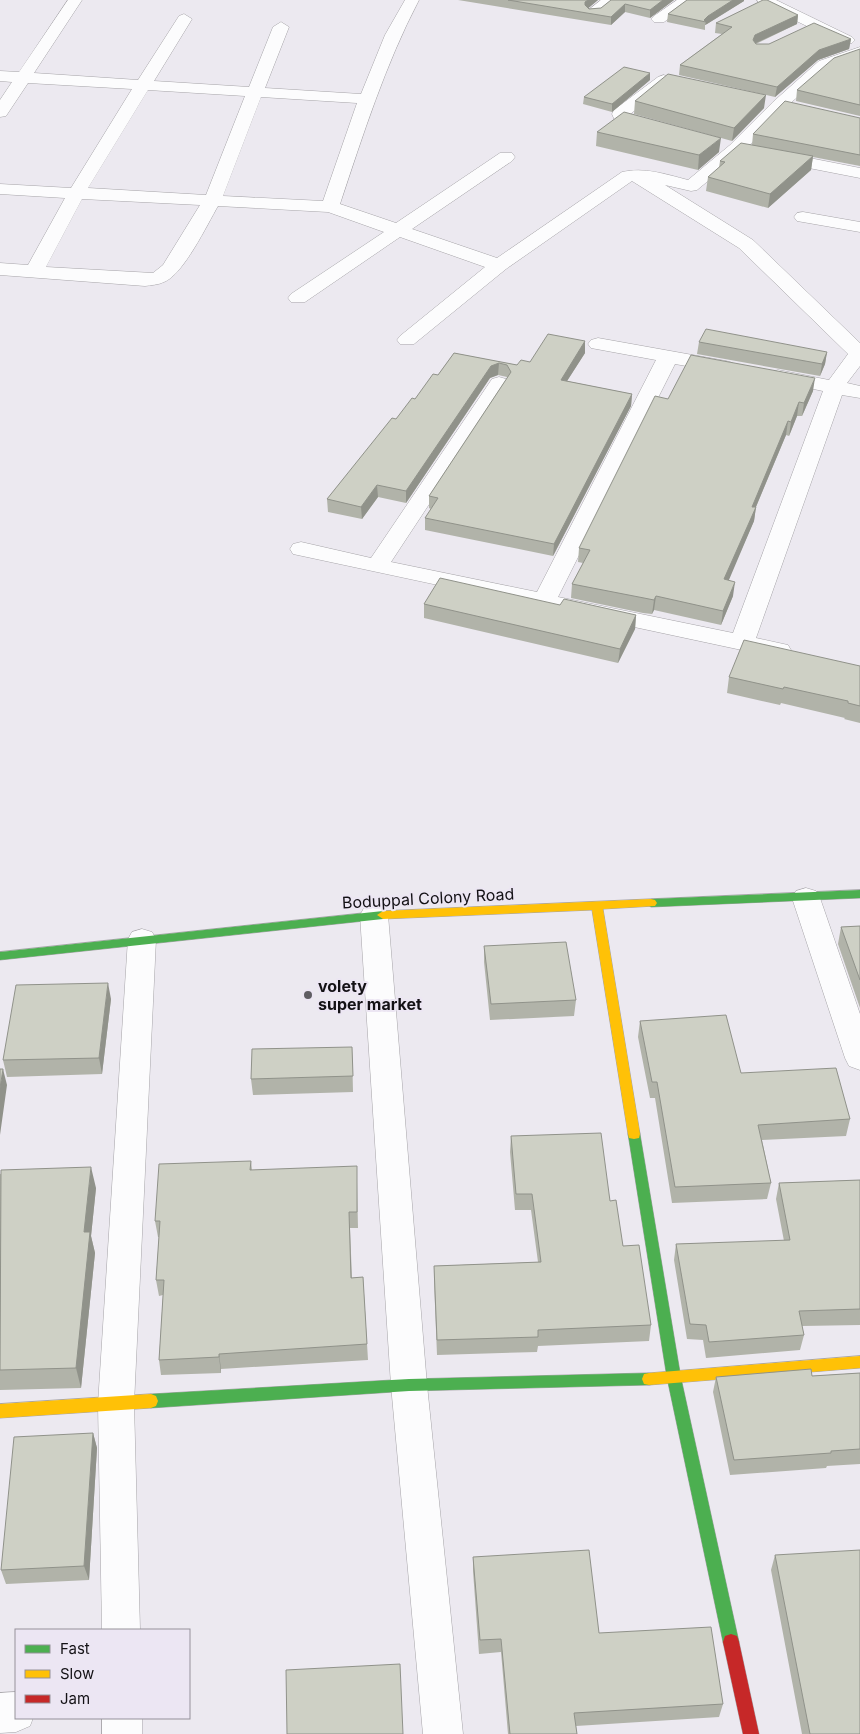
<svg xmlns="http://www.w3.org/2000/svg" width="860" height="1734" viewBox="0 0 860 1734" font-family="Inter,sans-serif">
<rect width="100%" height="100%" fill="#ece9f0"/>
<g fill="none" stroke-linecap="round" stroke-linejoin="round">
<defs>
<path id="street" d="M68 0H82L34 73 138 80 179 16 184 14 192 19 154 81 249 87 273 27 281 22 289 27 265 88 361 94 385 35 405 0H419C385 65 363 135 340 204L396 223 500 153H512L515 157 512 161 412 229 497 258 622 172C644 167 665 174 688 180L730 145 773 102 819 61 860 47V57L831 67 785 108 742 153 697 190 691 191 665 185 753 240 860 343V366L847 383 860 386V398L842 395 756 638 788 645 791 650 788 655 779 658 293 554 290 549 293 544 301 542 371 558 492 379 499 377 506 379 509 383 391 562 537 592 656 360 591 348 588 344 591 340 598 338 726 361 733 363 736 367 733 371 726 373 675 364 558 597 733 633 823 391 771 380 768 376 771 372 778 370 829 380 848 354 739 248 632 181 506 269 414 344H400L397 340 400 336 485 267 400 237 305 302H291L288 298 291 294 384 232 328 212 218 206C207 225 183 275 164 282 158 285 151 285 145 286L0 275V263L28 265 65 198 0 194V184L71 188 132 89 28 83 6 116 0 117V100L12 82 0 81V71L19 72ZM148 90 245 96 206 195 88 188ZM261 97 357 103 323 201 223 196ZM82 199 200 205 163 265 153 273 46 267Z
M601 0H618L599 15H589L586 12Z
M677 0H694L664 22H654L651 19 654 16Z
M757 0H776L852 37 855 40 852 43H842L759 3Z
M664 75 672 80 670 83 629 115 658 123 660 127 658 131 652 132 616 123 612 114 614 110 658 77Z
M774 151 860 168V178L768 160 765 156 768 152Z
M803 212 860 222V232L797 221 794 217 797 213Z
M806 888 816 891 820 898 860 1014V1070L849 1066 845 1058 792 898 796 891Z
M374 905 384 908 388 915 427 1385 463 1734H423L391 1385 360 915 364 908Z
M142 929 152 932 156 939 134 1404 140 1630H102L98 1404 128 939 132 932Z
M16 1692V1718H33L30 1726 16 1732 0 1733V1693Z
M102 1718H142V1734H102Z"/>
<path id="fast" d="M860 890V898L651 907 645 903 651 899Z
M383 911 389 915 383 919 0 960V952Z
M634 1129 639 1130 640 1134 681 1378 739 1642 737 1648 731 1650 725 1648 723 1642 667 1378 628 1134 629 1130Z
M649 1373 654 1374 656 1379 654 1384 649 1385 409 1391 151 1408 146 1406 144 1401 146 1396 151 1394 409 1379Z"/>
<path id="slow" d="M651 899 655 900 657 903 655 906 603 909 640 1134 639 1138 634 1139 629 1138 628 1134 592 910 383 919 377 915 383 911Z
M860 1356V1368L649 1385 644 1384 642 1379 644 1374 649 1373Z
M151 1394 156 1396 158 1401 156 1406 151 1408 0 1418V1404Z"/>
<path id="jam" d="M731 1634 737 1636 739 1642 759 1734H743L723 1642 725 1636Z"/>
</defs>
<!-- street casing -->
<use href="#street" stroke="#a6a4a8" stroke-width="1"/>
<!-- fast casing -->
<use href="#fast" stroke="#a6a4a8" stroke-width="1"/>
<!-- slow casing -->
<use href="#slow" stroke="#a6a4a8" stroke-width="1"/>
<!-- jam casing -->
<use href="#jam" stroke="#a6a4a8" stroke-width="1"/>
<!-- street -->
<use href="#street" fill="#fcfcfd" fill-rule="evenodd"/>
<!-- fast -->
<use href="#fast" fill="#4caf50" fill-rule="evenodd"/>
<!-- slow -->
<use href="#slow" fill="#ffc107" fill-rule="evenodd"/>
<!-- jam -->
<use href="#jam" fill="#c62828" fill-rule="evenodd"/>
</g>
<!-- wall -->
<path fill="#b1b3a9" d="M458 0H598L588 8 589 9 601 8 611 0H674L650 18 625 12 611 25Z
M687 0H744V1L707 24 705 25V30L667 22 668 14Z
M798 15 797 24 756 44H769L851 39 849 49 818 60 775 97 679 75 680 65 722 34 715 33 716 23Z
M860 49V116L796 101 797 90Z
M650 80 612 112 583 104 584 97Z
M635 101 764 108 732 141 634 114Z
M860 118V166L813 157 811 170 768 208 706 191 708 177 719 168 720 161 752 145 753 134Z
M597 132 719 152 698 170 596 146Z
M585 341V353L567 381 632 394 631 406 553 556 425 530V518L431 509 429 508V496L507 378V377L498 375 490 378 406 503 378 497 362 519 328 512 327 499 396 419 438 375 454 353 517 365 530 362Z
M699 342 827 352 825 364 820 376 697 354Z
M813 391 802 416H797L789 436 786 435 756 507 754 521 728 580 733 596 721 625 654 610 652 614 643 613 571 598 572 584 583 563 578 562 579 548 668 399Z
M424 604 636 615 635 629 618 663 424 618Z
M860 666V723L844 719 845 718 781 703 780 705 727 693 729 677Z
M860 926V1008L838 944 841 927Z
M484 946 576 1000 574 1016 490 1020 484 962Z
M111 999 102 1074 7 1077 3 1060Z
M640 1021 741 1073 850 1119 846 1136 762 1140 771 1183 767 1199 672 1203 655 1098H650L638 1037Z
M352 1047 353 1092 253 1095 251 1079Z
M511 1136 610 1201 623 1246 651 1325 649 1341 538 1346 537 1352 437 1355 434 1281V1266L538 1262 531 1210H515L510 1152Z
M251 1161 252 1170 357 1182 358 1228H350L352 1278 363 1277 368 1360 221 1369V1373L161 1375 159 1360 163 1295 159 1296 156 1280 159 1237H158L155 1221Z
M0 1174 96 1188 91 1236 95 1253 81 1388 0 1390Z
M860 1180V1325L802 1326 804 1335 800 1350 706 1358 703 1340 687 1339 674 1260 676 1244 784 1241 776 1199 779 1183Z
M860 1373V1464L827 1466 826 1468 730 1475 713 1392 716 1377 812 1376Z
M93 1433 97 1448 89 1580 6 1584 1 1570Z
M775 1555 860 1734H802L771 1570Z
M473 1557 599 1633 723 1704 719 1717 576 1726 577 1734H508L501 1652 479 1654 473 1571Z"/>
<!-- shaded-wall -->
<path fill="#90928a" d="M588 0H598L585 11V2Z
M663 0H674L650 18V10Z
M733 0H744V1L707 24 705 25 706 22 704 20 708 16Z
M625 4V12L611 25V17Z
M798 15 797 24 754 44 753 40 755 35Z
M851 39 849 49 818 60 775 97 777 87 819 50Z
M650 73V80L612 112V104Z
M766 95 764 108 732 141 734 128Z
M721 138 719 152 698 170 699 155Z
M813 156 811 170 768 208 770 194Z
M585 341V353L560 392 561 380Z
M827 352 825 364 820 376 822 364Z
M499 363 498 375 490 378 406 503V491L491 366Z
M815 378 813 391 802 416 804 403Z
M632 394 631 406 553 556 554 544Z
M799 402 797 416 789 436 791 422Z
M788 421 786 435 750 521 752 507Z
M377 485 378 497 362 519 361 507Z
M756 507 754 521 723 594 724 579Z
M735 582 733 596 721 625 723 611Z
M656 596 654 610 652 614 654 600Z
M636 615 635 629 618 663 620 649Z
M108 983 111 999 102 1074 99 1058Z
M3 1069 7 1085 0 1135V1088Z
M91 1167 96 1188 91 1236 95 1253 81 1388 76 1368 84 1232Z
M219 1354 221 1369V1373L219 1357Z
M93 1433 97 1448 89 1580 84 1566Z"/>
<!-- building -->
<path fill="#ced0c5" stroke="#90928a" d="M508 0H588L585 2V5L589 9 601 8 611 0H663L650 10 625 4 611 17Z
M687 0H733L708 16 704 20 706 22 668 14Z
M763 0H767L798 15 755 35 753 40 756 44H769L814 23 851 39 819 50 777 87 680 65 732 27 716 23Z
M860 49V105L797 90 834 58Z
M624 67 650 73 612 104 584 97Z
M668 74 766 95 734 128 635 101Z
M785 101 860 118V155L753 134Z
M624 112 721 138 699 155 597 132Z
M741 143 813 156 770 194 708 177 725 162 720 161Z
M706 329 827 352 822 364 699 342Z
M548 334 585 341 561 380 632 394 554 544 425 518 438 498 429 496 511 372 507 365 499 363 491 366 406 491 377 485 361 507 327 499 392 418 396 419 412 398 415 399 433 374 438 375 454 353 517 365 521 360 530 362Z
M691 355 815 378 804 403 799 402 791 422 788 421 752 507H756L724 579 735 582 723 611 656 596 654 600 644 598 572 584 590 550 579 548 655 396 668 399Z
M440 578 560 605 564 599 636 615 620 649 424 604Z
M744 640 860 666V706L848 703V701L784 687 783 689 729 677Z
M860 926V980L841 927Z
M566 942 576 1000 491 1004 484 946Z
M108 983 99 1058 3 1060 16 985Z
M726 1015 741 1073 836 1068 850 1119 758 1125 771 1183 675 1187 657 1082H652L640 1021Z
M352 1047 353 1076 251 1079 252 1049Z
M0 1069H3L0 1088Z
M601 1133 610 1201 616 1200 623 1246 639 1245 651 1325 538 1330V1337L437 1340 434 1266 541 1262 532 1194H516L511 1136Z
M251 1161 250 1170 357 1166V1212H349L351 1278 363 1277 367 1344 219 1354V1357L159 1360 164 1280H156L160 1221H155L159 1164Z
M91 1167 84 1232H90L76 1368 0 1370 1 1170Z
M860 1180V1309L799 1311 804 1335 709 1342 706 1325 690 1324 676 1244 790 1240 779 1183Z
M811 1369 812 1376 860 1373V1449L831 1451V1453L734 1460 716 1377Z
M93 1433 84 1566 1 1570 14 1437Z
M589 1550 599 1633 711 1627 723 1704 574 1713 577 1734H510L501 1639 480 1640 473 1557Z
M860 1550V1734H810L775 1555Z
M400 1664 403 1734H287L286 1670Z"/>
<!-- markers -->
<circle fill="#5f5d62" stroke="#ece6f3" stroke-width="2" cx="308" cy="995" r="5"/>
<g text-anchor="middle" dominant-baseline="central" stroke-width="4" stroke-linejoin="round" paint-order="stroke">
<!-- street labels -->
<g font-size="16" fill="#131115" stroke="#ece6f3">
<text transform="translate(428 898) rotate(-3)">Boduppal Colony Road</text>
</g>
<!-- poi labels -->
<g font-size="16" font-weight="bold" fill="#131115" stroke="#ece6f3" text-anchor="start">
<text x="318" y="986">volety<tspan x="318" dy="18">super market</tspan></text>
</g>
</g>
<!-- legend -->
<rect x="15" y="1629" width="175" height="90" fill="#ece6f3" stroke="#95919a"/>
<rect x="25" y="1645" width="25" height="8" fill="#4caf50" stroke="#95919a"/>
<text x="60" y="1654" font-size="15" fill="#131115">Fast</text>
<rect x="25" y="1670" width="25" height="8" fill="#ffc107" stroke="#95919a"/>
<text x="60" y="1679" font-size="15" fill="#131115">Slow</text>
<rect x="25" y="1695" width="25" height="8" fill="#c62828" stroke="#95919a"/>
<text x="60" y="1704" font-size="15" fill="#131115">Jam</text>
</svg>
